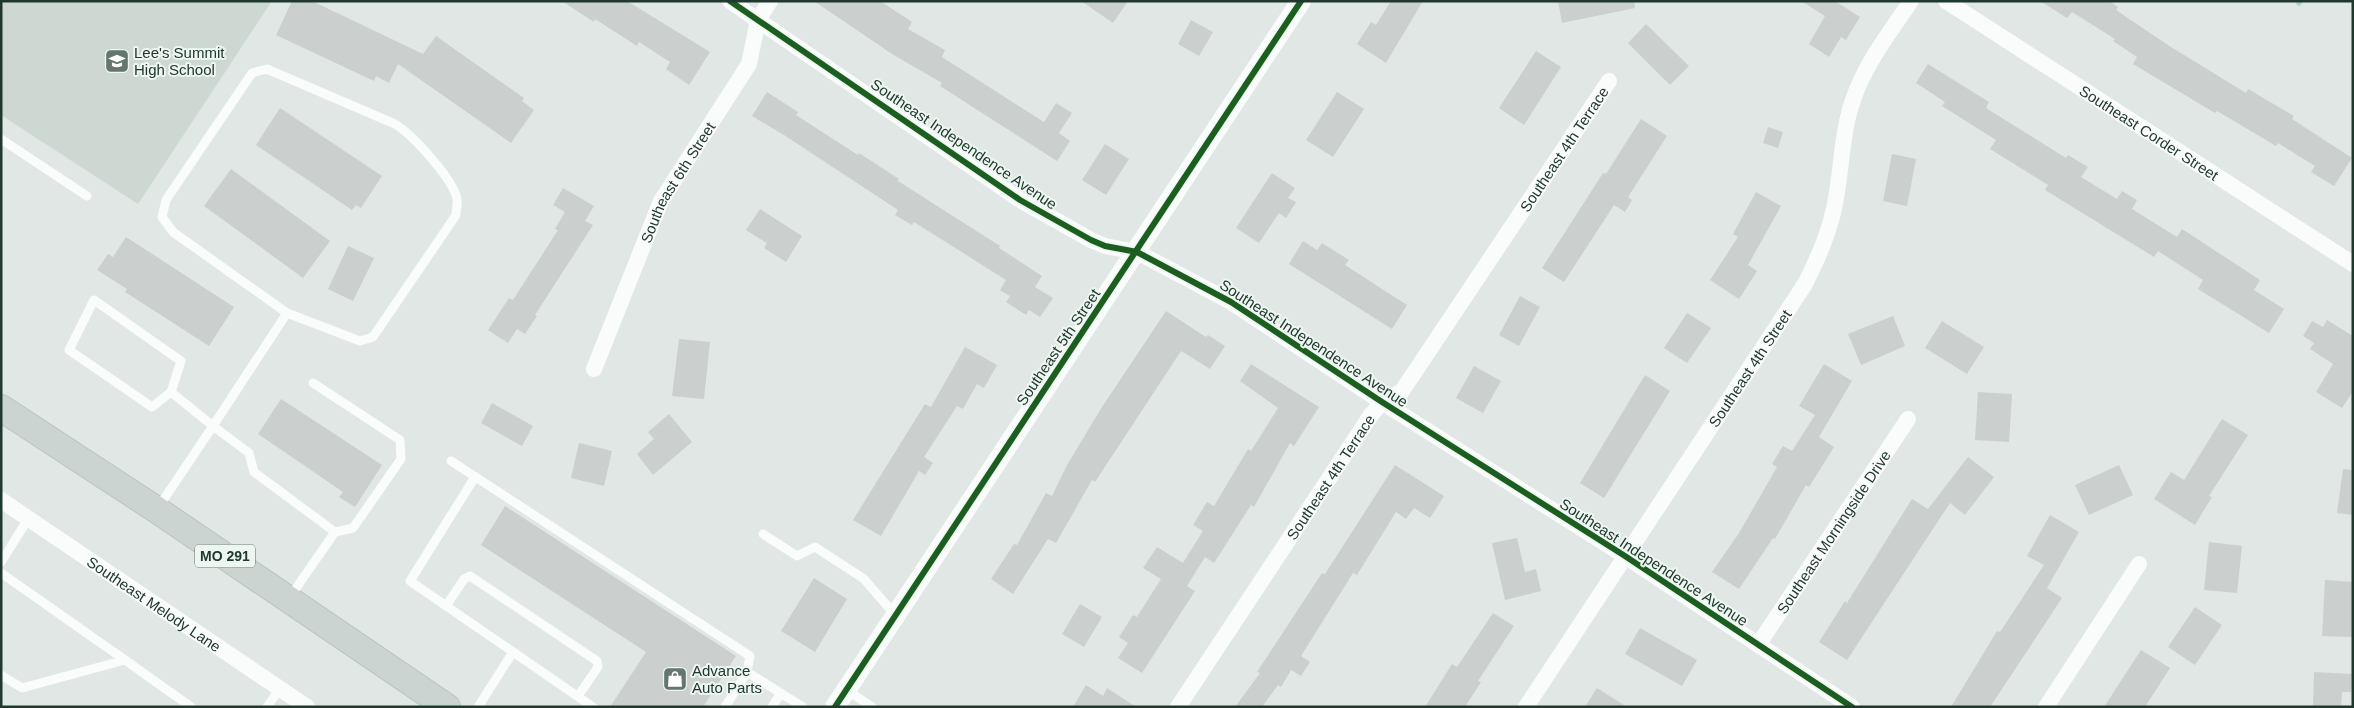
<svg xmlns="http://www.w3.org/2000/svg" width="2354" height="708" viewBox="0 0 2354 708" font-family="Arial,sans-serif">
<rect width="100%" height="100%" fill="#e1e7e4"/>
<!-- built -->
<path fill="#ced8d3" d="M1 1H272L138 204 1 115Z"/>
<g fill="none" stroke-linecap="round" stroke-linejoin="round">
<!-- stream -->
<path stroke="#a1d4d5" stroke-width="5.5" d="M2299 1V3"/>
</g>
<!-- building -->
<path fill="#cbd0ce" d="M292 1H312L423 54 436 36 524 98 522 101 534 110 511 143 398 64 389 83 376 76 374 81 276 35Z
M562 1H627L710 52 689 85 666 69 670 62 639 42 637 46 595 19 594 22Z
M814 1H880L912 22 908 29 945 50 942 57 1044 122 1056 103 1072 113 1059 133 1070 141 1057 161 940 86 942 83 892 54Z
M1081 1H1128L1113 23Z
M1391 1H1423L1386 63 1357 44 1371 22 1376 25Z
M1558 1H1634L1635 8 1562 23Z
M1801 1H1835L1860 17 1846 40 1841 37 1829 57 1809 44 1825 16Z
M2040 1H2109L2118 7 2116 10 2171 47 2246 93 2248 89 2294 116 2292 119 2352 158 2334 186 2311 172 2315 166 2278 143 2276 146 2217 111 2215 113 2133 64 2137 57 2113 41 2115 39 2072 12 2067 18Z
M1191 20 1213 32 1199 56 1178 44Z
M1646 24 1689 66 1670 85 1628 43Z
M1536 51 1561 67 1524 125 1499 108Z
M1928 64 1989 102 1986 108 2066 158 2068 155 2088 167 2081 177 2117 199 2122 191 2137 200 2132 209 2177 237 2182 229 2260 280 2254 290 2284 309 2269 333 2198 289 2203 280 2158 251 2154 257 2045 190 2048 185 1990 149 1996 140 1942 106 1945 102 1916 83Z
M767 92 798 112 796 115 858 155 859 153 899 179 898 181 1000 246 999 248 1042 276 1035 287 1053 298 1040 317 1029 310 1026 315 1006 302 1010 296 1000 290 1006 280 914 222 912 225 895 215 898 210 784 135 752 116Z
M1337 92 1364 109 1333 157 1306 140Z
M280 108 382 176 361 208 356 205 352 210 256 145Z
M1641 119 1667 136 1628 197 1632 200 1625 212 1614 205 1564 282 1542 268 1603 173 1606 174Z
M1768 127 1783 132 1778 148 1763 143Z
M1105 144 1129 159 1106 195 1082 180Z
M1892 154 1916 159 1907 206 1883 201Z
M231 169 330 241 303 278 204 206Z
M1272 173 1295 188 1288 198 1296 202 1286 218 1279 213 1259 243 1236 228Z
M563 188 594 206 585 221 593 225 535 315 537 316 525 334 517 329 508 343 488 330 509 298 513 300 558 230 555 229 565 212 553 205Z
M1756 192 1781 206 1748 265 1757 271 1739 299 1710 280 1738 237 1733 234Z
M760 209 802 236 786 262 764 248 767 243 746 230Z
M126 237 234 307 209 346 125 292 127 289 97 270 108 254 113 257Z
M1303 241 1317 250 1322 243 1349 260 1345 265 1407 305 1392 329 1289 264Z
M348 246 374 258 353 301 328 289Z
M1520 296 1540 307 1519 346 1499 335Z
M1166 311 1206 337 1208 335 1225 346 1210 369 1181 351 1095 482 1092 480 1056 543 1048 539 1013 594 991 579 1014 544 1017 545 1046 493 1052 496 1067 465 1102 407Z
M1687 313 1711 328 1687 363 1664 348Z
M1893 316 1905 346 1861 365 1848 334Z
M2327 320 2353 336V391L2342 408 2316 392 2333 364 2310 349 2314 343 2303 336 2312 321 2323 327Z
M1942 321 1984 347 1967 374 1925 348Z
M679 339 710 342 704 399 672 396Z
M965 347 997 365 984 388 977 384 963 409 957 406 924 457 933 463 925 475 919 471 881 536 853 520 925 404 931 407Z
M1251 364 1319 407 1294 446 1290 443 1254 507 1251 505 1214 563 1205 557 1187 586 1195 591 1142 673 1118 658 1128 643 1119 637 1133 615 1137 617 1161 579 1143 568 1157 547 1183 563 1203 531 1193 525 1207 502 1214 506 1248 449 1251 451 1278 408 1240 381Z
M1824 364 1852 381 1819 437 1834 447 1809 487 1806 485 1775 539 1773 538 1739 589 1712 572 1739 533 1777 467 1772 464 1783 446 1792 451 1815 415 1799 406Z
M1474 366 1501 381 1483 413 1456 398Z
M1645 375 1670 391 1604 498 1580 483Z
M1978 392 2012 394 2009 442 1975 440Z
M281 399 382 465 355 507 339 497 343 492 258 434Z
M492 403 533 426 522 446 481 423Z
M669 414 692 442 653 475 637 454 654 439 648 432Z
M2222 419 2248 435 2209 496 2212 497 2195 525 2154 499 2171 472 2184 480Z
M579 443 612 451 604 486 571 478Z
M1968 457 1994 477 1965 515 1950 503 1847 660 1819 642 1845 601 1847 603 1912 499 1928 509Z
M1395 465 1444 496 1430 518 1414 508 1406 519 1396 512 1357 575 1353 573 1301 656 1310 662 1301 676 1291 670 1281 687 1278 685 1262 707H1235L1260 673 1257 672 1322 573 1325 574Z
M2119 465 2133 495 2089 515 2075 485Z
M2343 469 2353 470V515L2337 513Z
M505 506 736 656 703 707H610L646 652 481 545Z
M2050 515 2079 532 2047 588 2062 598 1990 707H1951L1997 631 2000 632 2044 565 2027 556Z
M1517 538 1525 572 1536 569 1541 591 1505 600 1492 543Z
M2209 542 2242 546 2237 593 2204 590Z
M814 578 847 599 815 652 781 631Z
M2325 580 2353 582V637L2322 636Z
M1080 604 1102 617 1084 647 1062 634Z
M2195 607 2222 625 2195 665 2168 647Z
M1493 613 1514 626 1478 681 1481 682 1465 707H1425L1452 664 1457 667Z
M1640 628 1697 660 1682 686 1625 654Z
M2141 650 2170 668 2145 707H2104Z
M2314 672 2352 674 2351 692H2342L2341 707H2313Z
M1086 685 1103 696 1107 688 1136 707H1073Z
M1597 688 1627 707H1585Z"/>
<g fill="none" stroke-linecap="round" stroke-linejoin="round">
<defs>
<path id="primary" d="M1 408 157 510 447 707"/>
</defs>
<!-- primary casing -->
<use href="#primary" stroke="#bbc3c0" stroke-width="28"/>
<!-- service -->
<path stroke="#fafbfb" stroke-width="9" d="M1 139 87 196
M287 313 173 232 162 217 166 200 252 73 267 69 395 124C413 135 453 179 457 199 458 204 456 210 456 215L373 337 360 341 287 313 213 426 249 453 254 472 335 532
M451 461 750 656 747 672 803 707
M475 477 410 581 593 707
M158 508 213 426 171 392 152 407 69 350 94 300 181 361 171 392
M763 534 797 556 815 547 864 579 896 616
M1 562 28 519
M1 573 125 660
M290 597 335 532 353 528 401 459 400 440 313 383
M446 606 464 579 470 576 597 661 598 667 578 696
M1 675 22 688 125 660 191 707
M847 690 872 707
M267 707 280 688
M478 707 513 652
M725 707 747 672
M772 707 781 693"/>
<!-- minor -->
<g stroke="#fafbfb" stroke-width="16">
<path d="M730 1 1020 200 1091 240 1105 246 1137 252 1231 302 1382 402 1625 556 1852 707"/>
<path id="s1" d="M1946 1 2353 264"/>
<path id="s2" d="M594 369 661 201 749 64 758 20 770 1"/>
<path id="s3" d="M1 500 307 707"/>
<path id="s4" d="M1758 645 1908 419"/>
<path id="s5" d="M1178 707 1371 415 1382 402 1402 391 1609 81"/>
<path id="s6" d="M1526 707 1805 284C1819 256 1831 229 1836 198 1842 165 1842 131 1853 100 1865 64 1890 32 1911 1"/>
<path d="M2046 707 2139 564"/>
</g>
<!-- tertiary -->
<path stroke="#fafbfb" stroke-width="20" d="M835 707 1301 1"/>
<!-- primary -->
<use href="#primary" stroke="#ccd4d1" stroke-width="26"/>
<defs>
<path id="cycleway" d="M730 1 1020 200 1091 240 1105 246 1137 252 1231 302 1382 402 1625 556 1852 707
M835 707 1301 1"/>
</defs>
<!-- cycleway casing -->
<use href="#cycleway" stroke="#eef6f1" stroke-width="9"/>
<!-- cycleway -->
<use href="#cycleway" stroke="#1b5e20" stroke-width="6"/>
</g>
<!-- icons -->
<defs>
<symbol id="school-square" viewBox="-11 -11 22 22"><rect x="-9" y="-9" width="18" height="18" rx="4" fill="#64766e" stroke="#eef6f1"/><path d="M0-5L7-2L0 1L-7-2ZM-4 1L0 2.5L4 1V4Q0 6-4 4Z" fill="#fff"/></symbol>
<symbol id="shop-square" viewBox="-11 -11 22 22"><rect x="-9" y="-9" width="18" height="18" rx="4" fill="#64766e" stroke="#eef6f1"/><path d="M-5-2.5h2.3a2.7 3.5 0 0 1 5.4 0H5L5.5 6h-11ZM-1.5-2.5h3a1.5 2.3 0 0 0-3 0Z" fill="#fff"/></symbol>
</defs>
<g fill-rule="evenodd">
<use href="#school-square" x="103" y="47" width="28" height="28"/>
<use href="#shop-square" x="661" y="665" width="28" height="28"/>
</g>
<g text-anchor="middle" dominant-baseline="central" stroke-width="4" stroke-linejoin="round" paint-order="stroke">
<!-- shield labels -->
<rect fill="#eef6f1" stroke="#5e7269" stroke-width="1" x="195" y="544.5" width="60" height="23" rx="4"/>
<g font-size="14" font-weight="bold" fill="#20392f">
<text x="225" y="556">MO 291</text>
</g>
<!-- poi labels -->
<g font-size="15" fill="#20392f" stroke="#eef6f1" text-anchor="start">
<text x="134" y="52">Lee's Summit<tspan x="134" dy="17">High School</tspan></text>
<text x="692" y="670">Advance<tspan x="692" dy="17">Auto Parts</tspan></text>
</g>
<!-- street labels -->
<g font-size="15" fill="#20392f" stroke="#eef6f1">
<text stroke="none"><textPath href="#s1" startOffset="242">Southeast Corder Street</textPath></text>
<text transform="translate(964 144) rotate(34)">Southeast Independence Avenue</text>
<text stroke="none"><textPath href="#s5" startOffset="681">Southeast 4th Terrace</textPath></text>
<text stroke="none"><textPath href="#s2" startOffset="205">Southeast 6th Street</textPath></text>
<text transform="translate(1314 343) rotate(33)">Southeast Independence Avenue</text>
<text transform="translate(1058 347) rotate(-56)">Southeast 5th Street</text>
<text stroke="none"><textPath href="#s6" startOffset="406">Southeast 4th Street</textPath></text>
<text stroke="none"><textPath href="#s5" startOffset="276">Southeast 4th Terrace</textPath></text>
<text stroke="none"><textPath href="#s4" startOffset="136">Southeast Morningside Drive</textPath></text>
<text transform="translate(1654 562) rotate(33)">Southeast Independence Avenue</text>
<text stroke="none"><textPath href="#s3" startOffset="185">Southeast Melody Lane</textPath></text>
</g>
</g>
<!-- border -->
<rect width="2354" height="708" fill="none" stroke="#20392f" stroke-width="5"/>
</svg>
